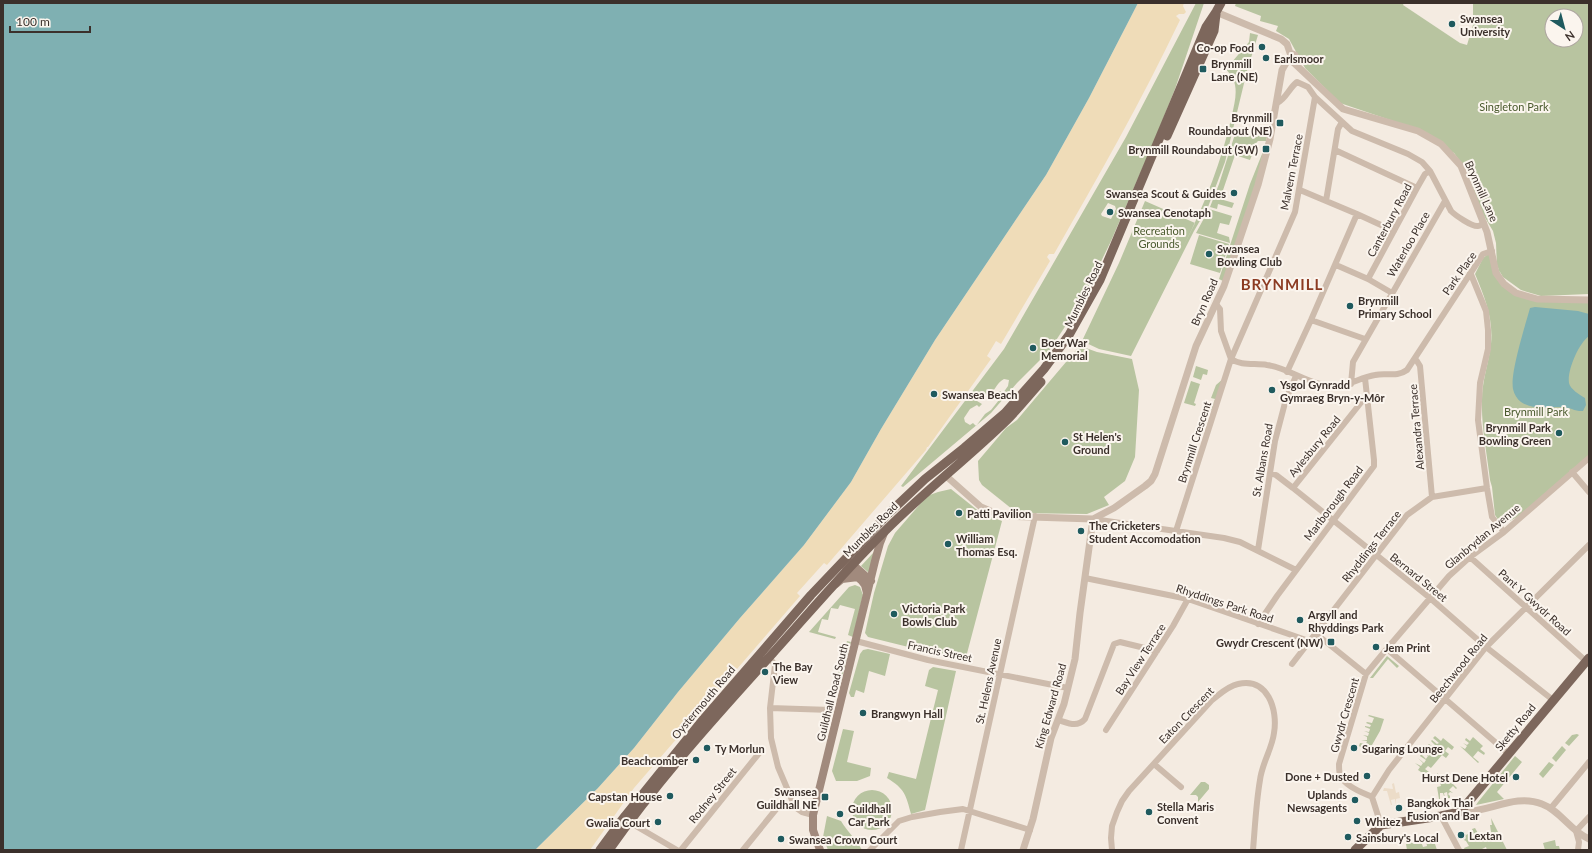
<svg xmlns="http://www.w3.org/2000/svg" width="1592" height="853" viewBox="0 0 1592 853" font-family="Lato,sans-serif">
<rect width="100%" height="100%" fill="#f4ebe1"/>
<!-- green -->
<path fill="#b8c4a0" fill-rule="evenodd" d="M1196 3H1204L1175 89 1155 139 1111 241 1092 280 1070 319 1049 351 1017 383 991 413 903 487 901 486 1004 349 1126 137ZM1108 203 1115 206 1116 209 1111 219 1102 216 1101 214ZM1004 379 1009 380 1008 386 1003 393 1000 391 997 392 995 396 999 400 991 410 985 414 976 426 973 423 970 425 965 422 964 418 970 409 977 405 979 407 982 404 977 401 984 394 988 395C995 392 996 383 1004 379Z
M1236 3H1404L1403 5 1460 43 1467 45 1473 25V3H1589V294L1541 296 1521 290 1503 277 1497 267 1496 243 1493 231 1478 206 1470 178 1462 164 1454 153 1402 124 1340 103 1305 68 1289 39 1276 31 1278 26 1260 21 1261 16 1235 6ZM1552 16H1576V40H1552Z
M1250 33 1258 35 1247 71 1225 162 1208 207 1194 231 1131 356 1099 349 1082 341 1119 263 1145 201 1195 223 1184 245C1205 204 1222 160 1232 115 1234 105 1237 95 1235 85 1234 79 1230 74 1226 69L1249 42Z
M1263 127 1269 128 1266 141H1258L1257 142 1250 160 1235 155 1220 199 1234 203 1232 208 1218 204 1217 209 1210 207 1219 184 1236 131 1261 136Z
M1264 149 1256 184 1223 281 1219 279 1250 184Z
M1209 209 1232 216 1229 225 1220 223 1217 233 1229 237 1230 243 1196 233Z
M1199 235 1229 244 1220 273 1190 264Z
M1492 251 1504 284 1537 299 1589 300V458L1525 513 1504 524H1501L1495 515 1492 487 1490 480C1487 453 1481 426 1482 400 1482 383 1487 368 1490 351 1495 323 1486 300 1475 274L1483 258Z
M1083 347 1097 352 1132 359 1139 390 1135 457 1125 481 1104 497 1109 505 1087 514 1017 513 982 485 979 480 978 461 1006 428 1017 420 1077 349Z
M1196 366 1208 370 1207 375 1203 374 1201 380 1193 377Z
M1224 378 1214 411 1211 410 1215 399 1211 398 1216 385Z
M1191 381 1200 384 1194 403 1196 404 1195 406 1184 403Z
M951 489 981 513 1002 521 965 661 868 637 865 633 874 593 888 546 895 533 927 496 938 492Z
M874 552 869 573 861 566Z
M855 585 860 587 863 595 853 637 848 635 855 609 840 605 838 609 831 608 828 620 822 619 818 632 836 637 835 639 809 632 849 587Z
M847 641 851 642 839 689 834 688Z
M868 649 890 654 885 676 869 671 864 693 856 690 854 697H851L849 693 860 654 863 650Z
M1387 656 1399 666 1397 668 1388 659 1373 678H1370Z
M933 667 956 671 925 810 911 814C906 795 905 789 887 778L889 772 916 779 938 690 925 686 929 670Z
M1369 715 1384 719 1380 731 1368 752 1359 746 1360 743 1366 744 1367 741 1361 740H1367V737L1363 735 1368 736 1369 733 1364 731 1369 732 1370 729 1365 727V726L1370 727 1371 725 1366 723 1367 722 1372 723 1374 718 1368 716Z
M843 729 854 731 847 762 871 768 870 776 857 781H836L832 771Z
M1577 734 1579 735 1569 746 1565 743 1572 735Z
M1435 736 1441 741 1443 738 1454 747 1452 750 1448 747 1445 751 1449 754 1446 758 1442 755 1431 768 1428 766 1425 769 1429 772 1424 774 1418 770 1420 767 1415 763 1421 766 1423 763 1418 758 1424 763 1426 760 1420 756 1421 754 1426 759 1428 756 1424 751 1429 756 1431 753 1426 748 1432 752 1434 749 1428 745 1429 744 1435 748 1436 746 1431 741 1432 740 1437 744 1439 743 1433 738Z
M1473 737 1483 746 1480 749 1485 753 1484 755 1478 751 1473 757 1479 762 1478 763 1460 746 1465 749 1467 746 1463 743 1467 745 1469 743 1465 740 1466 738 1470 741Z
M1562 746 1566 750 1556 762 1552 758Z
M1515 756 1522 762 1497 792 1504 799 1476 805 1478 802Z
M1549 762 1554 765 1543 778 1539 774Z
M1437 773 1446 781 1448 779 1457 788 1456 789 1453 786 1449 790 1453 793 1450 792 1448 794 1450 796V798H1448L1447 792 1444 793 1445 799 1443 793H1440V799H1439L1437 787 1441 786Z
M1201 782H1205L1209 785V789L1198 802V797L1196 795H1190Z
M852 810a20 20 0 1 1 40 0a20 20 0 1 1-40 0Z
M827 816 841 821C847 831 856 839 862 850H828L823 837Z
M1491 818 1507 850H1487L1486 847 1480 850H1465L1464 848 1469 846 1466 841 1464 840 1466 838 1463 832H1464L1466 835 1470 833 1472 836 1474 835 1472 829 1475 828 1479 835 1485 832V833L1491 832 1490 825H1492Z
M1432 835 1437 850H1407L1406 844 1410 843 1409 839H1411L1412 843H1416L1415 838 1417 837 1418 842 1421 841 1423 847 1427 846 1425 836Z
M1555 840 1556 846H1559L1560 850H1545L1543 843Z"/>
<!-- sand -->
<path fill="#efdcb8" d="M1138 3H1184L1183 6 1186 12 1184 14H1179L1176 16 1180 20C1142 100 1098 177 1054 254H1049L1047 257 1050 261 1001 344 996 341 987 356 991 359 928 447H927L926 450 827 565 824 563 797 593 800 596 634 788 590 850H535L598 788 634 748 678 692 740 618 804 545 851 482 881 429 935 340 1046 175 1089 98Z"/>
<!-- plaza -->
<path fill="#ecdcc8" d="M1394 783 1396 793 1399 792 1400 798 1396 799V805L1395 799 1391 800 1392 805H1391L1387 791H1383L1384 788 1393 789 1392 784Z"/>
<!-- water -->
<path fill="#7fb0b2" d="M3 3H1138L1089 98 1046 175 935 340 881 429 851 482 804 545 740 618 678 692 634 748 598 788 535 850H3Z
M1535 307 1578 311 1589 314V336C1579 343 1567 370 1569 383 1570 389 1580 395 1585 398L1586 405 1583 411C1576 412 1568 406 1560 407 1547 407 1532 410 1521 402 1517 399 1514 394 1513 389 1510 373 1525 326 1530 308Z"/>
<g fill="none" stroke-linecap="round" stroke-linejoin="round">
<!-- minor -->
<path stroke="#cdbbac" stroke-width="6" d="M1277 103C1286 99 1289 88 1297 82L1308 87 1315 97 1352 131 1408 154 1422 162 1430 171 1451 211C1455 215 1472 227 1478 226 1480 226 1482 224 1484 223
M1335 150 1417 188
M1300 190 1357 214 1394 231
M1326 201 1338 129 1342 122
M1336 265 1368 279 1392 293
M1470 272 1486 311 1488 330V349L1480 383 1478 420 1487 488 1492 517 1504 532
M1368 279 1417 188 1425 174 1430 171
M1216 304 1220 309 1221 331 1231 359
M1311 320 1365 339
M1415 358 1420 366 1432 497
M1231 359C1241 366 1255 363 1267 365 1290 368 1311 387 1337 386 1351 385 1361 377 1375 375 1387 372 1396 378 1407 370L1483 254 1492 251
M1287 372 1311 320 1357 214
M1351 384 1353 362 1445 201
M1572 472 1589 492
M1270 473 1276 475 1293 488 1430 598 1486 647 1553 700
M1293 488 1363 400 1368 398
M1093 519 1224 538 1240 542 1296 570
M1176 531 1231 359 1295 212 1315 97
M1258 550 1275 441 1286 399 1296 376
M1470 557 1588 663
M1085 578 1188 599 1306 640 1320 637 1366 674
M1258 624 1277 596 1374 466V460L1365 378
M856 641 928 660 1068 688
M1387 649 1509 754
M769 657 775 665 770 708 771 738 778 767 795 807 802 812 813 815
M1292 664 1407 515 1432 497 1487 488
M770 708 831 710
M1058 720C1068 723 1077 728 1085 719L1114 644 1120 642 1157 651
M1106 730 1173 626 1188 599
M1154 764 1181 787
M1372 797C1361 792 1344 786 1340 774 1339 772 1339 767 1339 764L1366 674 1385 651 1449 576 1470 557 1504 532 1589 458
M1372 797 1389 770 1486 647 1589 545
M1372 797 1381 825
M1551 808 1589 762
M1441 816 1459 850
M629 822 677 850
M681 850 760 752
M743 850 782 802
M870 850 899 821 912 817 940 812 963 809 1030 830
M961 850 1035 516
M1112 850 1111 838 1112 826 1117 812 1122 801 1129 791 1212 700C1220 694 1228 686 1238 684 1268 677 1278 710 1274 733 1272 749 1262 763 1260 780 1256 803 1255 827 1253 850
M1578 850 1579 842 1576 831 1589 817"/>
<!-- tertiary -->
<path stroke="#cdbbac" stroke-width="7" d="M1216 12 1281 39 1287 44 1290 53 1295 55 1296 60 1294 63
M1294 63 1343 109 1418 131 1441 144 1461 166 1487 232 1496 273 1504 284 1516 293 1537 299 1589 300
M945 475 981 507 1002 516 1093 519 1114 508 1145 486 1151 481 1155 474 1196 346 1224 286 1258 185 1270 139 1282 70 1286 63
M1460 812C1488 813 1515 793 1542 804 1561 811 1570 831 1589 839
M1023 850 1033 819 1051 738 1064 704 1075 659 1080 613 1093 519"/>
<!-- secondary -->
<path stroke="#a18a7d" stroke-width="8" d="M848 563 846 567 862 581 865 585 867 593
M851 563 871 581
M836 584 842 579 858 577
M820 850 813 830V815L875 561 880 543 884 533"/>
<!-- primary -->
<path stroke="#7d675c" stroke-width="9" d="M1167 136 1214 31 1216 14
M600 850 625 816 701 722 811 595 889 513 925 479 964 448 1005 413 1044 369 1069 335 1100 280 1206 27 1216 12 1221 3
M609 850C658 780 716 716 773 653 810 612 846 569 886 530 925 491 968 458 1007 420 1019 408 1030 394 1041 382
M1355 850 1381 825 1441 816 1460 812 1589 658"/>
</g>
<!-- markers -->
<g fill="#1f5a5e" stroke="#fbf5ee" stroke-width="1.5">
<circle cx="1452" cy="24" r="4"/>
<circle cx="1262" cy="47" r="4"/>
<circle cx="1266" cy="58" r="4"/>
<rect x="1199" y="65" width="8" height="8" rx="2"/>
<rect x="1276" y="119" width="8" height="8" rx="2"/>
<rect x="1262" y="145" width="8" height="8" rx="2"/>
<circle cx="1234" cy="193" r="4"/>
<circle cx="1110" cy="212" r="4"/>
<circle cx="1209" cy="254" r="4"/>
<circle cx="1350" cy="306" r="4"/>
<circle cx="1033" cy="348" r="4"/>
<circle cx="1272" cy="390" r="4"/>
<circle cx="934" cy="394" r="4"/>
<circle cx="1559" cy="433" r="4"/>
<circle cx="1065" cy="442" r="4"/>
<circle cx="959" cy="513" r="4"/>
<circle cx="1081" cy="531" r="4"/>
<circle cx="948" cy="544" r="4"/>
<circle cx="894" cy="614" r="4"/>
<circle cx="1300" cy="620" r="4"/>
<rect x="1327" y="638" width="8" height="8" rx="2"/>
<circle cx="1376" cy="647" r="4"/>
<circle cx="765" cy="672" r="4"/>
<circle cx="863" cy="713" r="4"/>
<circle cx="707" cy="748" r="4"/>
<circle cx="1354" cy="748" r="4"/>
<circle cx="696" cy="760" r="4"/>
<circle cx="1367" cy="776" r="4"/>
<circle cx="1516" cy="777" r="4"/>
<circle cx="670" cy="796" r="4"/>
<rect x="821" y="793" width="8" height="8" rx="2"/>
<circle cx="1355" cy="800" r="4"/>
<circle cx="1399" cy="808" r="4"/>
<circle cx="1149" cy="812" r="4"/>
<circle cx="840" cy="814" r="4"/>
<circle cx="1357" cy="821" r="4"/>
<circle cx="658" cy="822" r="4"/>
<circle cx="1461" cy="835" r="4"/>
<circle cx="1348" cy="837" r="4"/>
<circle cx="781" cy="839" r="4"/>
</g>
<g text-anchor="middle" dominant-baseline="central" stroke-width="4" stroke-linejoin="round" paint-order="stroke">
<!-- poi labels -->
<g font-size="11" font-weight="bold" fill="#3b302b" stroke="#fbf5ee" text-anchor="start">
<text x="1460" y="18">Swansea<tspan x="1460" dy="13">University</tspan></text>
<text x="1254" y="47" text-anchor="end">Co-op Food</text>
<text x="1274" y="58">Earlsmoor</text>
<text x="1211" y="63">Brynmill<tspan x="1211" dy="13">Lane (NE)</tspan></text>
<text x="1272" y="117" text-anchor="end">Brynmill<tspan x="1272" dy="13">Roundabout (NE)</tspan></text>
<text x="1258" y="149" text-anchor="end">Brynmill Roundabout (SW)</text>
<text x="1226" y="193" text-anchor="end">Swansea Scout &amp; Guides</text>
<text x="1118" y="212">Swansea Cenotaph</text>
<text x="1217" y="248">Swansea<tspan x="1217" dy="13">Bowling Club</tspan></text>
<text x="1358" y="300">Brynmill<tspan x="1358" dy="13">Primary School</tspan></text>
<text x="1041" y="342">Boer War<tspan x="1041" dy="13">Memorial</tspan></text>
<text x="1280" y="384">Ysgol Gynradd<tspan x="1280" dy="13">Gymraeg Bryn-y-Môr</tspan></text>
<text x="942" y="394">Swansea Beach</text>
<text x="1551" y="427" text-anchor="end">Brynmill Park<tspan x="1551" dy="13">Bowling Green</tspan></text>
<text x="1073" y="436">St Helen's<tspan x="1073" dy="13">Ground</tspan></text>
<text x="967" y="513">Patti Pavilion</text>
<text x="1089" y="525">The Cricketers<tspan x="1089" dy="13">Student Accomodation</tspan></text>
<text x="956" y="538">William<tspan x="956" dy="13">Thomas Esq.</tspan></text>
<text x="902" y="608">Victoria Park<tspan x="902" dy="13">Bowls Club</tspan></text>
<text x="1308" y="614">Argyll and<tspan x="1308" dy="13">Rhyddings Park</tspan></text>
<text x="1323" y="642" text-anchor="end">Gwydr Crescent (NW)</text>
<text x="1384" y="647">Jem Print</text>
<text x="773" y="666">The Bay<tspan x="773" dy="13">View</tspan></text>
<text x="871" y="713">Brangwyn Hall</text>
<text x="715" y="748">Ty Morlun</text>
<text x="1362" y="748">Sugaring Lounge</text>
<text x="688" y="760" text-anchor="end">Beachcomber</text>
<text x="1359" y="776" text-anchor="end">Done + Dusted</text>
<text x="1508" y="777" text-anchor="end">Hurst Dene Hotel</text>
<text x="817" y="791" text-anchor="end">Swansea<tspan x="817" dy="13">Guildhall NE</tspan></text>
<text x="1347" y="794" text-anchor="end">Uplands<tspan x="1347" dy="13">Newsagents</tspan></text>
<text x="662" y="796" text-anchor="end">Capstan House</text>
<text x="1407" y="802">Bangkok Thai<tspan x="1407" dy="13">Fusion and Bar</tspan></text>
<text x="1157" y="806">Stella Maris<tspan x="1157" dy="13">Convent</tspan></text>
<text x="848" y="808">Guildhall<tspan x="848" dy="13">Car Park</tspan></text>
<text x="1365" y="821">Whitez</text>
<text x="650" y="822" text-anchor="end">Gwalia Court</text>
<text x="1469" y="835">Lextan</text>
<text x="1356" y="837">Sainsbury's Local</text>
<text x="789" y="839">Swansea Crown Court</text>
</g>
<!-- park labels -->
<g font-size="11" fill="#4a5a2e" stroke="#fbf5ee">
<text x="1514" y="106">Singleton Park</text>
<text x="1159" y="230">Recreation<tspan x="1159" dy="13">Grounds</tspan></text>
<text x="1536" y="411">Brynmill Park</text>
</g>
<!-- street labels -->
<g font-size="11" fill="#3b302b" stroke="#fbf5ee">
<text transform="translate(1291 172) rotate(-79)">Malvern Terrace</text>
<text transform="translate(1482 191) rotate(66)">Brynmill Lane</text>
<text transform="translate(1389 220) rotate(-62)">Canterbury Road</text>
<text transform="translate(1408 244) rotate(-60)">Waterloo Place</text>
<text transform="translate(1459 273) rotate(-55)">Park Place</text>
<text transform="translate(1083 294) rotate(-64)">Mumbles Road</text>
<text transform="translate(1204 302) rotate(-66)">Bryn Road</text>
<text transform="translate(1416 427) rotate(-95)">Alexandra Terrace</text>
<text transform="translate(1194 442) rotate(-72)">Brynmill Crescent</text>
<text transform="translate(1314 446) rotate(-51)">Aylesbury Road</text>
<text transform="translate(1262 460) rotate(-80)">St. Albans Road</text>
<text transform="translate(1333 503) rotate(-53)">Marlborough Road</text>
<text transform="translate(870 529) rotate(-45)">Mumbles Road</text>
<text transform="translate(1482 536) rotate(-40)">Glanbrydan Avenue</text>
<text transform="translate(1371 546) rotate(-52)">Rhyddings Terrace</text>
<text transform="translate(1419 577) rotate(39)">Bernard Street</text>
<text transform="translate(1535 602) rotate(42)">Pant Y Gwydr Road</text>
<text transform="translate(1225 603) rotate(18)">Rhyddings Park Road</text>
<text transform="translate(940 651) rotate(12)">Francis Street</text>
<text transform="translate(1140 659) rotate(-57)">Bay View Terrace</text>
<text transform="translate(1458 668) rotate(-51)">Beechwood Road</text>
<text transform="translate(988 681) rotate(-78)">St. Helens Avenue</text>
<text transform="translate(832 692) rotate(-76)">Guildhall Road South</text>
<text transform="translate(703 702) rotate(-50)">Oystermouth Road</text>
<text transform="translate(1050 706) rotate(-74)">King Edward Road</text>
<text transform="translate(1186 715) rotate(-46)">Eaton Crescent</text>
<text transform="translate(1344 715) rotate(-74)">Gwydr Crescent</text>
<text transform="translate(1515 727) rotate(-51)">Sketty Road</text>
<text transform="translate(712 795) rotate(-51)">Rodney Street</text>
</g>
<!-- district labels -->
<g font-size="15" font-weight="bold" letter-spacing="1" fill="#8c3b22" stroke="#fbf5ee">
<text x="1282" y="284">BRYNMILL</text>
</g>
</g>
<!-- border -->
<rect width="1592" height="853" fill="none" stroke="#3b302b" stroke-width="8"/>
<!-- north arrow -->
<g transform="translate(1564 28) rotate(144)"><circle r="19" fill="#fbf5ee" stroke="#aea6a0"/>
<path d="M0-3L7 15L0 10L-7 15Z" fill="#1f5a5e"/>
<text y="-6" font-size="11" font-weight="bold" text-anchor="middle" fill="#3b302b">N</text>
</g>
<!-- scale -->
<path d="M10 26v6h80v-6" fill="none" stroke="#3b302b" stroke-width="2"/>
<text x="16" y="26" font-size="12" fill="#3b302b" stroke="#fbf5ee" stroke-width="3" paint-order="stroke">100 m</text>
</svg>
